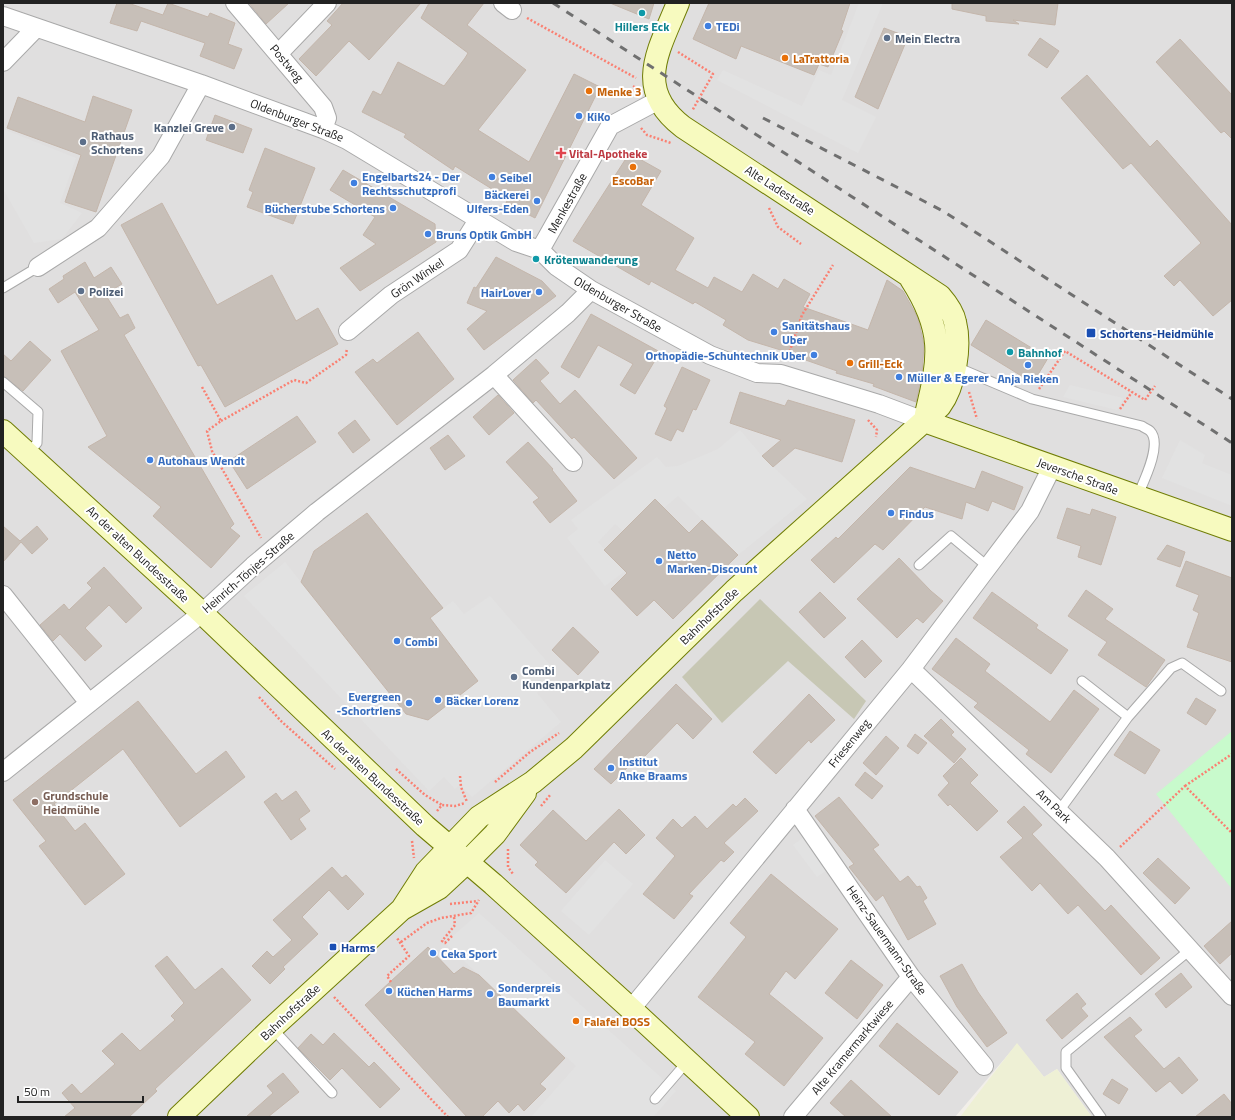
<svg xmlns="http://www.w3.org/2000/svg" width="1235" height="1120" viewBox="0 0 1235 1120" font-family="'Titillium Web',sans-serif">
<rect width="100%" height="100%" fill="#f2efe9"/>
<!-- residential -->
<path fill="#e0dfdf" d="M3 3H1232V1117H1092L1057 1069 1044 1077 1017 1044 955 1117H3Z"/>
<!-- construction -->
<path fill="#c7c7b4" d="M760 599 866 701 854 719 788 661 722 723 682 677Z"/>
<!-- farmland -->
<path fill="#eef0d5" d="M1017 1043 1044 1077 1057 1069 1092 1117H960Z"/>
<!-- park -->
<path fill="#c8facc" d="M1232 731V889L1156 794Z"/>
<!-- parking -->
<path fill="#e2e2e2" d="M859 3H883L842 100 876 117 858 153 717 80 723 70 802 106 819 70 831 75Z
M3 122 8 131 76 158 60 203 82 213 62 239 34 243 3 189Z
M1070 385 1123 398 1117 410 1063 397Z
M740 430 762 456 807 499 738 555 678 496 664 508 623 531 615 524 598 542 625 571 605 586 567 538 578 529 571 520 657 457 666 467 678 466 718 449Z
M1180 440 1205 455 1202 463 1232 475V506L1162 478Z
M285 562 406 714 428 720 478 681 430 618 453 601 464 614 490 596 557 673 537 693 561 722 472 797 460 785 455 789 444 777 429 791 244 596Z
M807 835 831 867 817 877 793 845Z
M605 860 633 884 589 935 561 911Z
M479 913 676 1091 653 1117H531L576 1066 445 943Z"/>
<!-- building -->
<path fill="#c7bfb8" stroke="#c4b6ab" d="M117 3H128L163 15 168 3 208 17 210 13 235 23 228 44 242 49 234 69 200 56 205 43 141 21 137 31 110 23Z
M249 3H289L266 24Z
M343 3H421L369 60 349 41 316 76 299 59 332 25 327 21Z
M429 3H484L467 25 526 70 478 130 529 162 574 74 600 87 535 218 506 203 508 199 455 166 453 170 404 137 406 134 362 112 373 91 381 95 398 62 444 86 465 58 468 53 421 18Z
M610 3H654L649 19Z
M709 3H850L841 30 843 31 828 67 819 64 814 75 741 46 736 59 693 39Z
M952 3H1058L1055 25 1013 20 1019 24 986 21V16L952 9Z
M884 28 908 37 878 109 855 97Z
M1040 38 1059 51 1047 68 1028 55Z
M1180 39 1232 95V139L1224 131 1221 133 1156 62Z
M1087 75 1150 147 1157 140 1232 225V300L1213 316 1180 280 1174 286 1164 276 1201 243 1131 163 1123 169 1061 98Z
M93 96 132 110 96 212 65 202 81 155 7 128 18 97 85 122Z
M215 115 252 129 243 153 206 140Z
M265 148 315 168 293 224 247 207 253 192 249 190Z
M636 157 661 171 641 205 694 238 675 270 708 288 714 277 742 292 753 274 778 289 784 279 810 294 803 307 868 330 887 280 903 291 918 318 924 345 922 374 916 402 873 386 874 384 836 373 837 371 797 357V355L748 340 723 325 726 320 695 302 693 304 651 281 649 285 573 241 625 160Z
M343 170 435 224 436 242 360 291 340 268 376 244 363 235 375 217 330 190Z
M162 203 217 305 272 275 296 321 318 308 338 344 225 407 201 365 198 366 121 225Z
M496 257 542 281 556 296 484 350 467 329 487 311 467 303 474 287 476 288Z
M85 262 94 278 111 267 122 284 105 294 120 318 128 314 135 328 124 335 234 524 230 528 240 536 211 568 153 516 161 507 88 447 107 436 61 351 99 330 75 292 58 303 49 289 64 279 63 276Z
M591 314 660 352 635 394 620 385 633 364 598 345 579 378 561 367Z
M986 320 1048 358 1033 383 971 345Z
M418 332 454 379 397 425 355 372 373 359 377 363Z
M30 341 51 360 23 391 3 376V354L11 361Z
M536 359 549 373 540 381 560 404 575 390 637 458 614 479 574 437 572 439 536 400 533 403 513 380Z
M682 367 710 380 696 410 693 409 683 432 677 429 671 441 655 434 667 408 664 406Z
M740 392 785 406 788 400 855 420 842 462 795 448 773 467 762 456 781 440 730 423Z
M498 395 514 413 489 435 473 417Z
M297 416 316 442 247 489 229 461Z
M355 420 370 440 353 453 338 433Z
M448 435 465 456 445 470 430 448Z
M528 442 553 469 552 470 577 501 550 523 533 502 539 498 506 462Z
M910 467 975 489 982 471 1023 487 1014 510 992 501 988 511 966 502 962 519 925 507 883 550 875 544 834 583 811 560 836 537 838 539Z
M655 499 689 533 702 520 738 555 673 619 654 600 637 616 611 589 627 573 604 550Z
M1067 508 1090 515 1092 509 1116 517 1101 565 1078 557 1081 546 1057 538Z
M367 513 443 608 430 618 478 681 428 720 406 714 301 582 314 551Z
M3 526 20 541 37 526 48 539 32 554 21 542 3 562Z
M1167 545 1185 552 1180 567 1157 559Z
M899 558 931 591 943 601 923 623 917 618 897 638 857 599Z
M1186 561 1232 578V662L1187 647 1199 613 1193 610 1199 595 1176 586Z
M104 567 142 608 126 623 109 605 85 628 102 646 85 661 60 634 53 641 40 625 64 604 69 610 92 588 87 583Z
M1086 590 1113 609 1105 619 1165 660 1146 687 1098 655 1107 642 1068 616Z
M820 592 846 618 824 638 799 612Z
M992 592 1038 625 1036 628 1068 650 1051 674 973 618Z
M573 627 599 652 578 675 552 650Z
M956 638 990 664 985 671 1050 722 1074 690 1099 709 1051 773 1026 754 1029 750 974 707 978 703 932 669Z
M862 640 882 661 865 678 845 657Z
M676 684 712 719 693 739 677 723 643 758 640 755 611 784 594 769Z
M809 694 835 720 811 743 809 740 776 774 753 752Z
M1196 698 1216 710 1206 725 1187 713Z
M138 701 196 774 226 751 245 777 180 827 123 749 54 804 75 831 85 823 125 874 85 905 39 846 46 841 13 800Z
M941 719 954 732 951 735 966 749 954 763 924 736Z
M1130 731 1160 750 1145 774 1114 755Z
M915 734 927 743 918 754 907 746Z
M886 736 899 748 876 775 863 763Z
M961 758 978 775 970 783 998 811 977 831 950 804 948 806 938 795 949 783 943 776Z
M865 772 883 786 872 799 855 785Z
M296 791 310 811 299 819 306 829 291 840 264 802 276 793 282 801Z
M839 797 879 845 873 849 900 882 908 876 917 887 920 886 927 898 923 901 936 924 908 940 883 895 876 901 849 867 854 864 815 816Z
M745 798 758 811 724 843 734 852 724 862 721 860 689 894 693 896 674 919 643 894 675 856 656 838 673 819 682 828 695 816 707 829 733 804 736 807Z
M1024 806 1042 825 1032 834 1105 911 1111 905 1160 958 1141 975 1078 905 1068 914 1040 883 1032 891 1000 857 1023 838 1007 822Z
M619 809 645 835 626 854 614 842 566 893 535 865 538 862 520 845 553 810 586 841Z
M1158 858 1190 888 1175 904 1143 873Z
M332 867 342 878 346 875 364 894 348 910 329 890 302 917 318 934 283 967 285 969 270 984 252 966 267 951 273 957 292 940 273 920Z
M771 874 838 929 795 979 786 971 769 994 823 1038 784 1086 745 1054 755 1042 698 997 746 937 730 923Z
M1232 921V953L1220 964 1204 946Z
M428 947 454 974 463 967 479 975 565 1058 540 1084 546 1089 524 1111 518 1104 509 1113 498 1101 482 1117H467L365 1005Z
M167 956 195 990 222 968 251 1000 155 1089 157 1091 129 1117H64L75 1108 62 1093 72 1084 81 1094 115 1064 102 1051 122 1033 140 1051 175 1020 171 1016 184 1003 155 966Z
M851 960 883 985 857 1019 825 993Z
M962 964 978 992 1007 1033 987 1047 957 1007 940 976Z
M1181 973 1192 987 1166 1008 1155 994Z
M1077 993 1086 1004 1081 1008 1088 1016 1062 1039 1046 1020Z
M1130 1017 1142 1030 1134 1036 1164 1069 1179 1057 1198 1080 1182 1094 1170 1081 1156 1092 1104 1037Z
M897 1023 958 1072 939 1095 879 1046Z
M334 1033 369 1067 374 1062 400 1089 380 1108 342 1068 330 1080 298 1048 311 1034 323 1045Z
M283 1073 299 1092 268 1117H246L273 1093 267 1086Z
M1112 1079 1128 1089 1119 1104 1103 1094Z
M851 1080 892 1117H846L830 1103Z
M1224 1094 1232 1104V1117H1195Z"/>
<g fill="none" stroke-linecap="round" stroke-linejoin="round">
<defs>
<path id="lane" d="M3 288 38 267
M954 366 1032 399 1142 426C1144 428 1148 429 1150 431 1163 444 1143 483 1137 497
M3 382 38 412 37 443 28 454
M919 565 951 536 987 566
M1128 717 1171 668 1182 663 1221 691
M1059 811 1128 717 1082 681
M272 1028 332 1093
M655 1099 687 1062
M1101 1117 1066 1068V1052L1191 949"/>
<path id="street" d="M235 3 323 107 327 118 323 129
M503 3 512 10
M3 16 201 84 323 129 347 140 516 242 540 250 556 266 591 290 710 355 757 373 781 374 879 404 924 421
M279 53 327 3
M3 62 36 28
M540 250 610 126 659 100
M38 267 98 228 161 156 201 84
M348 331 391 295 459 250 478 220
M494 375 573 462
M3 595 89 703
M911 669 1107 858 1232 996
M3 772 202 613 253 566 317 512 494 375 568 313 591 290
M795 809 911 977 984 1066
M631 1009 911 669 1030 511 1052 467
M793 1117 911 977"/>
<path id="secondary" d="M911 279C944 330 940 357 926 414
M924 421 1232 530
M3 431 202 613 425 826 493 884 631 1009 748 1117
M402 909 426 872 479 817 533 782 574 748 734 591 924 421C929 416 935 411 940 406 955 386 961 346 955 322 953 312 947 304 940 296L683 127C633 89 659 50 678 3
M179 1117 272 1028 402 909 439 888 467 862 495 834 525 793"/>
</defs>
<!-- lane casing -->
<use href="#lane" stroke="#a9a9a9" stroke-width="11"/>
<!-- street casing -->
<use href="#street" stroke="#a9a9a9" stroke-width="20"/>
<!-- secondary casing -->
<use href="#secondary" stroke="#707d05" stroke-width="24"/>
<!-- path -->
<path stroke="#fa8072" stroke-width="2.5" stroke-dasharray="2 2" stroke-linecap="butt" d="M527 18 636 78
M678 52 713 74 692 111
M631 95 635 84
M641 128 647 135 671 143
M769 208 778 227 801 244
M787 359 802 315 833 265
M202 387 221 421 207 431 212 451 261 538
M1039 389 1065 351 1145 400 1155 386
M969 392 977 419
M1120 409 1132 392
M868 420 877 430 876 437
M221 421 294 380 306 383 346 355 347 348
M259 697 282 722 335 769
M396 769 425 795 442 805
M460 776 461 787 467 802
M495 782 530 752 559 733
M1185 786 1232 754
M541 806 551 794
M437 811 442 805 455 806 465 803
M412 841 414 858
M1120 847 1185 786 1232 833
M508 849V867L513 874
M450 904 478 901
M452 936 445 943 442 941 455 925 454 917
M401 942 427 923 441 918 471 913 479 900
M391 982 387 976 409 956 397 938
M334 997 448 1117"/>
<!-- lane -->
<use href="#lane" stroke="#fff" stroke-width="9"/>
<!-- street -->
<use href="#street" stroke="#fff" stroke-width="18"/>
<!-- secondary -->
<use href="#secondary" stroke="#f7fabf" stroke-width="22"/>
<!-- rail -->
<path stroke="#707070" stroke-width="3" stroke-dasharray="8 8" stroke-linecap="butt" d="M553 3 1232 443
M763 118 943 211 1232 399"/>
</g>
<!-- markers -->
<g fill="#0f9aa8" stroke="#fff" stroke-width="1.5">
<circle cx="642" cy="13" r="4"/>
<circle cx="536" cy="259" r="4"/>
<circle cx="1010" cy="352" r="4"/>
</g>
<g fill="#3f7fe0" stroke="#fff" stroke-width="1.5">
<circle cx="708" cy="26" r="4"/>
<circle cx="579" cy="116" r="4"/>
<circle cx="492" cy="177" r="4"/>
<circle cx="354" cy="183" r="4"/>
<circle cx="537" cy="201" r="4"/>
<circle cx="393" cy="208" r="4"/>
<circle cx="428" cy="234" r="4"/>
<circle cx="539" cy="292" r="4"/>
<circle cx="774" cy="332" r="4"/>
<circle cx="814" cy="355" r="4"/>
<circle cx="1028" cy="365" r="4"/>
<circle cx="899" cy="377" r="4"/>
<circle cx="150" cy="460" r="4"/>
<circle cx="891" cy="513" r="4"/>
<circle cx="659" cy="561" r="4"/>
<circle cx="397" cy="641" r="4"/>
<circle cx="438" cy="700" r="4"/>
<circle cx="409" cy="703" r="4"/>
<circle cx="611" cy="768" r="4"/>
<circle cx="433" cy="953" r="4"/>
<circle cx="389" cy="991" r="4"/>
<circle cx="490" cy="994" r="4"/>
</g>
<g fill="#5c6f8a" stroke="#fff" stroke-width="1.5">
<circle cx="887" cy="38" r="4"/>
<circle cx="232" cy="127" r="4"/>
<circle cx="83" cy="142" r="4"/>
<circle cx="81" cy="291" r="4"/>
<circle cx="514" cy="677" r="4"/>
</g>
<g fill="#e8710a" stroke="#fff" stroke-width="1.5">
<circle cx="785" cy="58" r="4"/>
<circle cx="589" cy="91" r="4"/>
<circle cx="633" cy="167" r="4"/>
<circle cx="850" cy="363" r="4"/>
<circle cx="576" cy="1021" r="4"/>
</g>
<path fill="#e0444e" stroke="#fff" stroke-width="1.5" d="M559 147h4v4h4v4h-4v4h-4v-4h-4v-4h4z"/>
<g fill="#1a4fb4" stroke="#fff" stroke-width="1.5">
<rect x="1086" y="328" width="10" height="10" rx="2"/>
<rect x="329" y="943" width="8" height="8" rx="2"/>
</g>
<circle fill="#8d6e63" stroke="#fff" stroke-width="1.5" cx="35" cy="802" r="4"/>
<g text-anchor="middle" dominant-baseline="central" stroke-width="4" stroke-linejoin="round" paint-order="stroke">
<!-- culture labels -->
<g font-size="12" font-weight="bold" fill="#0d838f" stroke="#fff" text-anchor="start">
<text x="642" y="26" text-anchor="middle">Hillers Eck</text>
<text x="544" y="259">Krötenwanderung</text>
<text x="1018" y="352">Bahnhof</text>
</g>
<!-- shop labels -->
<g font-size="12" font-weight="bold" fill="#366cbe" stroke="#fff" text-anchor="start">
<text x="716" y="26">TEDi</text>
<text x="587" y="116">KiKo</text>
<text x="362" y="176">Engelbarts24 - Der<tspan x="362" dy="14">Rechtsschutzprofi</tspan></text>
<text x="500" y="177">Seibel</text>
<text x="529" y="194" text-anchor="end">Bäckerei<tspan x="529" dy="14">Ulfers-Eden</tspan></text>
<text x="385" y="208" text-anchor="end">Bücherstube Schortens</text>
<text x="436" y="234">Bruns Optik GmbH</text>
<text x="531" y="292" text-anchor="end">HairLover</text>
<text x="782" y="325">Sanitätshaus<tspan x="782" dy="14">Uber</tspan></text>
<text x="806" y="355" text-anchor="end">Orthopädie-Schuhtechnik Uber</text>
<text x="907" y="377">Müller &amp; Egerer</text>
<text x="1028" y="378" text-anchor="middle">Anja Rieken</text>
<text x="158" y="460">Autohaus Wendt</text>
<text x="899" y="513">Findus</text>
<text x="667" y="554">Netto<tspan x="667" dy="14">Marken-Discount</tspan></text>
<text x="405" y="641">Combi</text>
<text x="401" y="696" text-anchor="end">Evergreen<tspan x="401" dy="14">-Schortrlens</tspan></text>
<text x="446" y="700">Bäcker Lorenz</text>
<text x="619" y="761">Institut<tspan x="619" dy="14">Anke Braams</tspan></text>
<text x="441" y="953">Ceka Sport</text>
<text x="498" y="987">Sonderpreis<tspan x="498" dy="14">Baumarkt</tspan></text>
<text x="397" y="991">Küchen Harms</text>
</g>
<!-- service labels -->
<g font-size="12" font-weight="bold" fill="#4e5e75" stroke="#fff" text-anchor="start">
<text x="895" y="38">Mein Electra</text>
<text x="224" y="127" text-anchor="end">Kanzlei Greve</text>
<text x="91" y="135">Rathaus<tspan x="91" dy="14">Schortens</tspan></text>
<text x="89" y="291">Polizei</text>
<text x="522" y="670">Combi<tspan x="522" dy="14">Kundenparkplatz</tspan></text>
</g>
<!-- food labels -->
<g font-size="12" font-weight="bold" fill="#c56008" stroke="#fff" text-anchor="start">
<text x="793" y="58">LaTrattoria</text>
<text x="597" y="91">Menke 3</text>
<text x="633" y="180" text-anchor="middle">EscoBar</text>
<text x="858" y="363">Grill-Eck</text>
<text x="584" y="1021">Falafel BOSS</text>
</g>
<!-- street labels -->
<g font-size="12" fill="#222" stroke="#fff">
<text transform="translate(287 63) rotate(50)">Postweg</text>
<text transform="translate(297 120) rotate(21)">Oldenburger Straße</text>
<text transform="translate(780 190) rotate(33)">Alte Ladestraße</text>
<text transform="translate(567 203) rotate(-61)">Menkestraße</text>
<text transform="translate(417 278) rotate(-34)">Grön Winkel</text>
<text transform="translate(618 304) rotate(30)">Oldenburger Straße</text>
<text transform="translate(1078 476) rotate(20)">Jeversche Straße</text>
<text transform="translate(138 554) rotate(43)">An der alten Bundesstraße</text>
<text transform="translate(248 572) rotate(-41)">Heinrich-Tönjes-Straße</text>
<text transform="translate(709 616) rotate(-44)">Bahnhofstraße</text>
<text transform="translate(849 743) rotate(-51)">Friesenweg</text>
<text transform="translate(373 777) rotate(43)">An der alten Bundesstraße</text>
<text transform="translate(1054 806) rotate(44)">Am Park</text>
<text transform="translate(887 940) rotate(55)">Heinz-Sauermann-Straße</text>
<text transform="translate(290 1012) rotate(-43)">Bahnhofstraße</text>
<text transform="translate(852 1047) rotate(-50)">Alte Kramermarktwiese</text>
</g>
<!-- health labels -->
<g font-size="12" font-weight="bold" fill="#be3a42" stroke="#fff" text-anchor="start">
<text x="569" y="153">Vital-Apotheke</text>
</g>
<!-- transit labels -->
<g font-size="12" font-weight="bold" fill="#164399" stroke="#fff" text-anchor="start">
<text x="1100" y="333">Schortens-Heidmühle</text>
<text x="341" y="947">Harms</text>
</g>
<!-- education labels -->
<g font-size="12" font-weight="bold" fill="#785e54" stroke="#fff" text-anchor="start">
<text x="43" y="795">Grundschule<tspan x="43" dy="14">Heidmühle</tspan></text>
</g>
</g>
<!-- border -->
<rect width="1235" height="1120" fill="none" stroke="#222222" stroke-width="8"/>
<!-- scale -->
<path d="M18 1096v6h125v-6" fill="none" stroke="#222222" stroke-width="2"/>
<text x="24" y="1096" font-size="12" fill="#222222" stroke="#ffffff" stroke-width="3" paint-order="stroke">50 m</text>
</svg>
